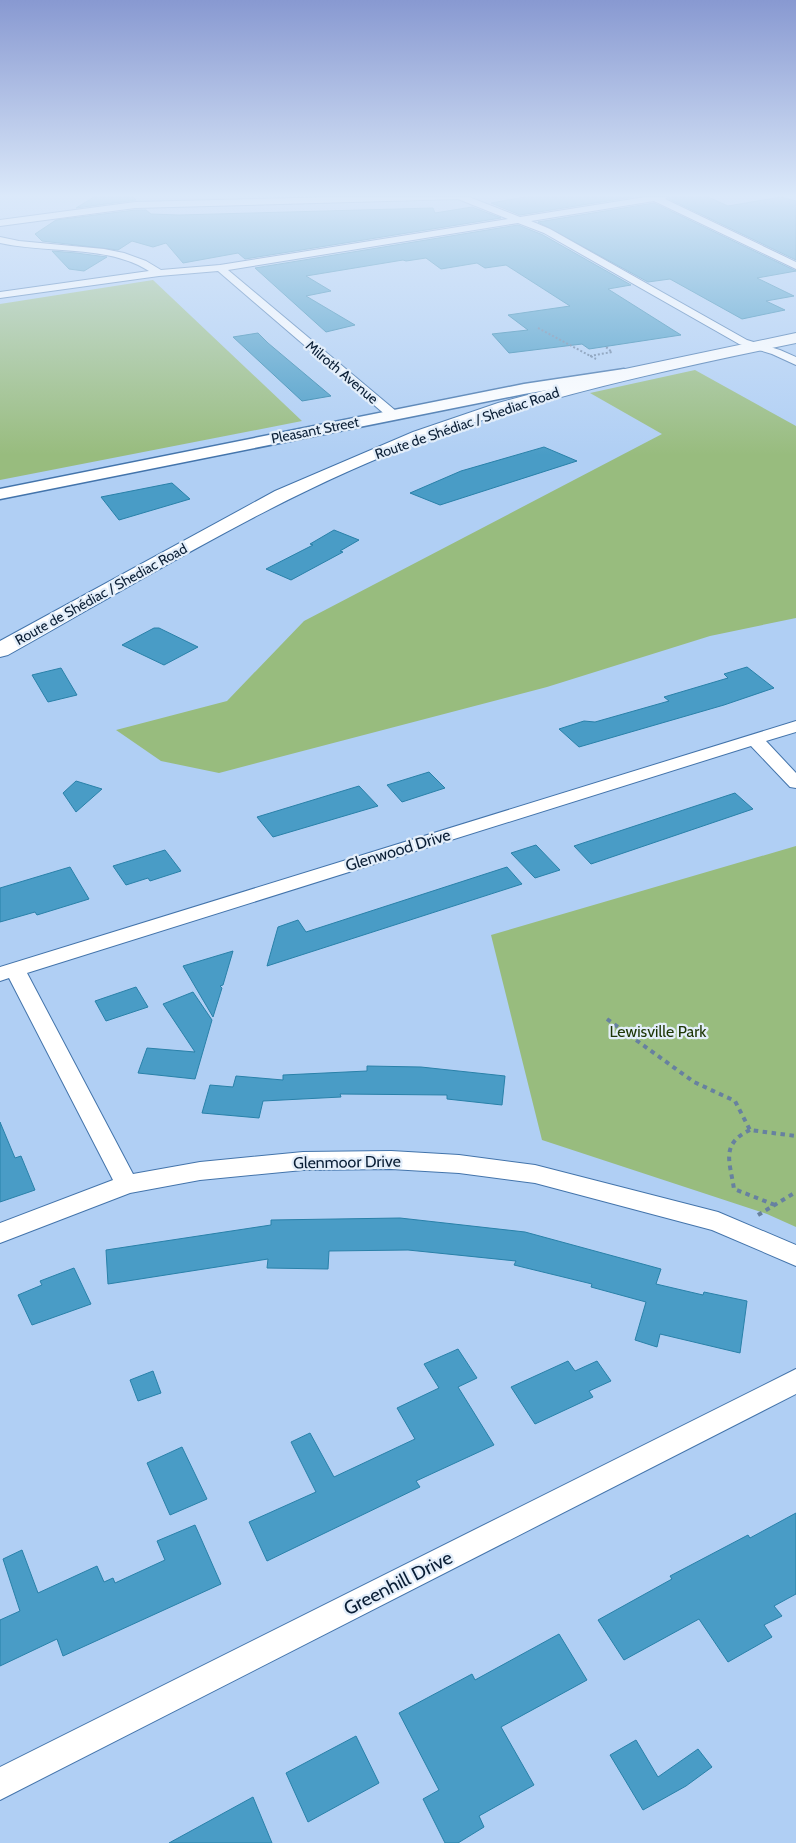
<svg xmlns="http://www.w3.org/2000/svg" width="796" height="1843" viewBox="0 0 796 1843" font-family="Cabin,sans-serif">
<rect width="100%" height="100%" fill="#b0cff4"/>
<!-- green -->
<path fill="#98bc7e" d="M153 280 302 421 0 480V304Z
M695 370 796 426V618L710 636 547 687 219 773 161 761 116 730 227 701 304 621 662 434 590 393Z
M796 846V1227L767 1214 542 1140 491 935Z"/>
<!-- building -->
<path fill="#499cc6" stroke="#2981a9" d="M94 197H133L136 200 76 208Z
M525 197H632L520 215 491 203Z
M670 197H708L728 206 781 197 796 201V260L669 199Z
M654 203 796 271 757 278 794 296 766 301 785 310 742 319 670 279 648 282 538 222Z
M472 207 501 218 245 259 238 253 183 263 166 243 153 247 132 241 118 250 42 241 35 234 56 220 135 210H146L151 214 179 215 433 208 435 213Z
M518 225 543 235 631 285 608 289 681 335 589 349 582 344 509 353 492 334 528 330 508 315 570 306 506 265 485 268 477 263 441 269 426 258 406 261 403 260 306 276 331 291 306 296 355 325 326 332 255 268Z
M52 251 76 253 107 257 84 271 69 269Z
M258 333 268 343 331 396 302 401 233 337Z
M544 447 577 461 440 505 410 493 461 471Z
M172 483 190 499 119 520 101 497Z
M334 530 359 540 340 551 343 552 291 580 266 569 313 545 310 544Z
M154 628H159L198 647 164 665 122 645Z
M747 667 774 688 724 705 579 747 559 729 584 721 595 722 669 701 664 697 728 678 724 674Z
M61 668 77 695 48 702 32 675Z
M429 772 445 788 402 802 387 785Z
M76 781 102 789 76 812 63 793Z
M359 786 378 806 273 837 257 817Z
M735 793 753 809 591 864 574 846Z
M536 845 560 870 535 878 511 853Z
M165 850 181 871 150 881 148 878 126 885 113 866Z
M70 867 89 899 37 915 35 912 0 922V888Z
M507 867 522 884 267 966 278 927 298 920 306 932Z
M233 951 223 985 220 986 222 988 213 1017 183 966Z
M136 987 148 1007 106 1021 95 1001Z
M193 992 212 1020 195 1079 138 1073 147 1048 195 1052 163 1004Z
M367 1066 421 1067 505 1076 502 1105 447 1099V1095L340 1094 341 1097 263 1101 259 1118 202 1113 210 1085 233 1087 236 1076 283 1080V1075L367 1071Z
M0 1122 15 1158 21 1156 35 1190 0 1202Z
M400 1218 525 1232 661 1269 656 1284 703 1295 704 1292 747 1301 740 1353 660 1334 657 1347 635 1340 646 1302 591 1287 592 1284 514 1265 516 1261 408 1250 329 1251 328 1269 267 1268 268 1259 108 1284 106 1250 271 1225V1220Z
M74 1268 91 1304 32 1325 18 1295 42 1285 40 1281Z
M458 1349 477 1378 458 1387 494 1445 416 1481 420 1487 267 1561 249 1522 316 1492 291 1442 310 1433 334 1477 415 1439 397 1408 439 1388 424 1364Z
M568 1361 575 1371 597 1361 611 1381 589 1391 593 1397 535 1424 511 1387Z
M153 1371 161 1393 138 1401 130 1380Z
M182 1447 207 1499 170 1515 147 1463Z
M796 1513V1594L774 1606 782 1616 764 1625 772 1637 728 1662 699 1619 624 1660 598 1620 672 1579 670 1576 748 1535 750 1538Z
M195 1525 221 1584 63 1656 57 1639 0 1666V1620L20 1611 3 1559 22 1550 38 1593 97 1566 104 1582 113 1578 115 1583 165 1560 157 1541Z
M559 1634 587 1680 501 1727 534 1785 479 1816 484 1827 458 1843H445L423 1799 439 1790 399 1713 472 1674 475 1680Z
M356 1736 379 1783 308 1822 286 1773Z
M636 1740 658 1777 698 1749 712 1767 686 1786 643 1810 610 1755Z
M253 1797 272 1843H169Z"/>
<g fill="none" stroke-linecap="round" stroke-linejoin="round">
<defs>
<path id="minor" d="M337 197H469L520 217 645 197H668L665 199 796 262V269L654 201 531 221 550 229 747 340 780 350 796 357V365L772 354 739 344 544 233 518 223 228 270 396 411 398 414 392 418 388 417 218 271 159 276 0 298V292L149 271C106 244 48 254 0 243V237L19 241 104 249 124 253 146 261 161 270 220 265 508 219 458 199 135 208 0 226V220L135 202Z
M796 721V732L766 741 796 773V788L790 787 751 746 27 973 133 1174 200 1162 303 1152 391 1151 459 1155 535 1165 718 1212 796 1245V1266L712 1230 535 1183 459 1173 391 1169 303 1170 200 1180 130 1193 0 1243V1223L113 1180 9 978 0 981V967Z
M796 1369V1394L0 1800V1767Z"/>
<path id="tertiary" d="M624 369 631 373 629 376 524 394 0 499V489L524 384Z"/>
<path id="primary" d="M796 333V343C671 369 548 395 427 439 281 493 144 579 8 655L0 657V641L275 491 413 432 498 403 625 369Z"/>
</defs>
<!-- minor casing -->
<use href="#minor" stroke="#4374ab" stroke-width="2"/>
<!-- tertiary casing -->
<use href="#tertiary" stroke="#4374ab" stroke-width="3"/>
<!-- primary casing -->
<use href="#primary" stroke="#4374ab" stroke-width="2"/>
<!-- path-far1 -->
<path stroke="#6781a0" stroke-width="2" stroke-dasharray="2 2" stroke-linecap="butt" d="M538 328 596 359
M590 356 612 352 606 347"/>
<!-- path -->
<path stroke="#6781a0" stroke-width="4" stroke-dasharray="4.5 4.5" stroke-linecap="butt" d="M607 1019 694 1082 735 1101 750 1130 796 1136
M750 1130C720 1144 730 1162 734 1189L775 1205
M758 1215 796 1192"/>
<!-- minor -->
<use href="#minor" fill="#fff" fill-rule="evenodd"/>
<!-- tertiary -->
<use href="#tertiary" fill="#fff" fill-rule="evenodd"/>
<!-- primary -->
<use href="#primary" fill="#fff" fill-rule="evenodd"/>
</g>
<!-- sky -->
<linearGradient id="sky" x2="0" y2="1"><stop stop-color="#8899d1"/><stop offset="0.43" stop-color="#dbe9fa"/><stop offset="1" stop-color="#dbe9fa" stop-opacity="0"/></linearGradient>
<rect width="796" height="455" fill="url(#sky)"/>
<g text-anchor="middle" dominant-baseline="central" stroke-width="4.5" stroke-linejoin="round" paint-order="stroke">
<!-- far-street labels -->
<g font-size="14" fill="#0a1e35" stroke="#e3eefa">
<text transform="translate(342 372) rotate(40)">Milroth Avenue</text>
<text transform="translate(467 423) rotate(-19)">Route de Shédiac / Shediac Road</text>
<text transform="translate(315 430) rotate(-11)">Pleasant Street</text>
<text transform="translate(101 594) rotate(-29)">Route de Shédiac / Shediac Road</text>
</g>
<!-- street labels -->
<g font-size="16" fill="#0a1e35" stroke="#e3eefa">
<text transform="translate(398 850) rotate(-17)">Glenwood Drive</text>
<text transform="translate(347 1162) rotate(-1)">Glenmoor Drive</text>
</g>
<!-- park labels -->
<g font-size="16" fill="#1d3605" stroke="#e3eefa">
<text x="658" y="1031">Lewisville Park</text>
</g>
<!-- near-street labels -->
<g font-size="19" fill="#0a1e35" stroke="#e3eefa">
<text transform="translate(398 1583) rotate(-27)">Greenhill Drive</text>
</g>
</g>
</svg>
